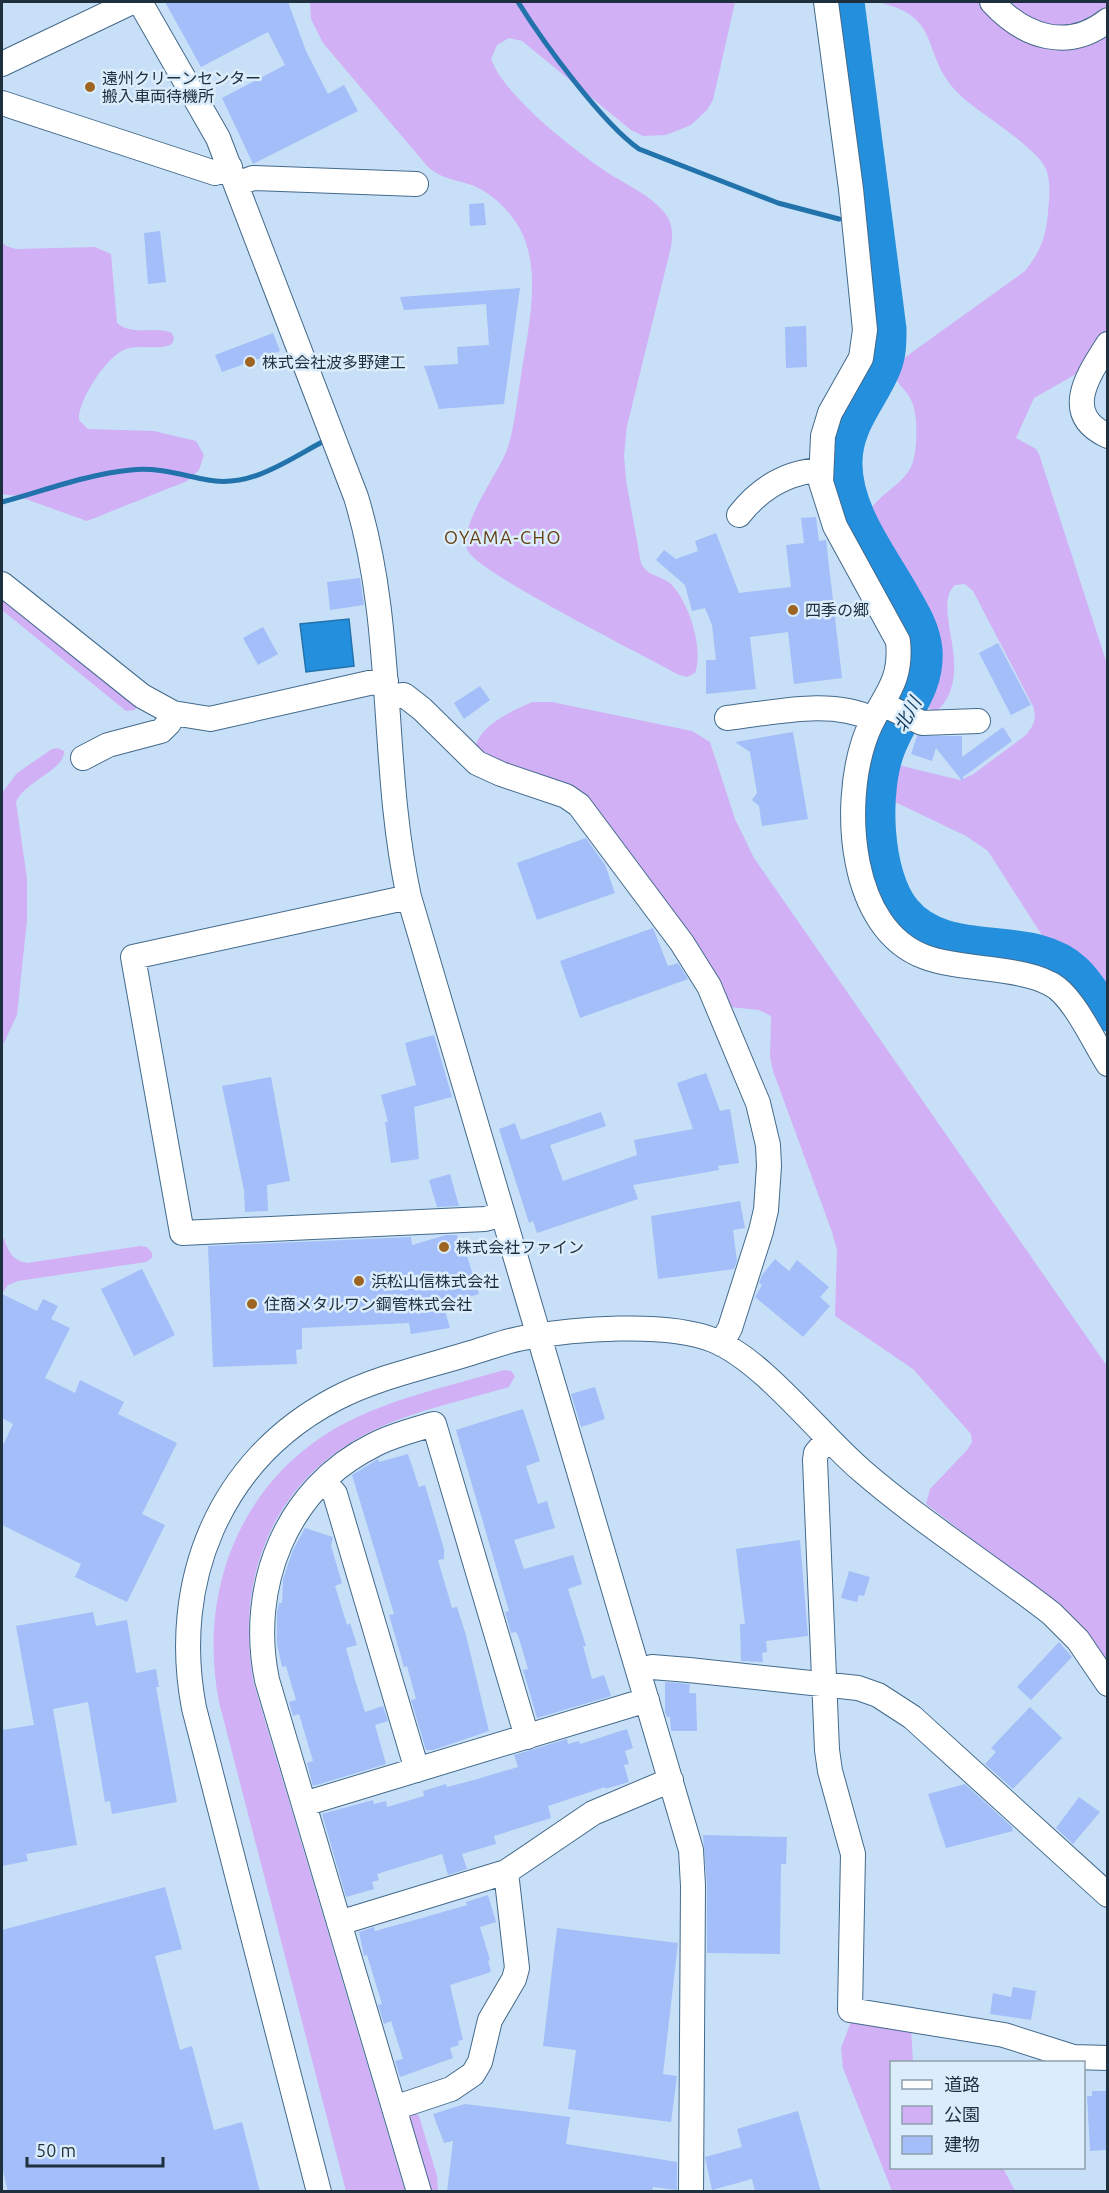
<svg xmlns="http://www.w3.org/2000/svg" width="1109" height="2193" viewBox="0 0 1109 2193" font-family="Ubuntu,'Noto Sans JP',sans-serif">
<rect width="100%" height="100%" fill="#c7e0f7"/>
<!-- green -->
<path fill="#d1b0f6" d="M310 2H735L713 100 707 110 691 125 666 135 643 136 631 130 522 41 509 38 497 45 491 59C506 98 574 150 608 173 627 185 650 195 664 212 673 223 673 234 671 247L627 426 624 455 626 480 641 563C648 577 661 575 671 584 689 602 704 649 695 673L687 677 679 675C645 656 480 574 468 551 456 528 500 472 508 447 515 424 517 399 521 376 528 327 546 259 512 217 500 201 484 188 465 183 450 179 440 177 428 167L323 43 311 19Z
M876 2H985L1014 27H1107V331L1078 373 1034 398 1016 438 1036 449 1039 454 1107 664V1002L1080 964 1043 937 988 851 966 836 895 802 888 795C886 783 886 771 898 765L960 780 972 775 1026 735C1034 725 1037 719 1033 706L973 591 965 584 955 585C930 608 977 671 938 710H932L926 706 925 700 932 670V648L928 627 868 516C876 492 908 486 914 458 917 443 918 417 912 402 905 384 889 385 900 361L1025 271C1040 252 1046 237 1048 213 1049 199 1051 186 1047 172 1040 147 976 113 956 91 920 52 943 15 876 2Z
M999 2H1107V12L1057 33Z
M2 242 6 246 16 249 95 247 111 254 117 323C134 337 154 325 172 333L174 338 172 344C158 351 140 344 126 349 107 355 77 402 79 420L88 429 154 431 196 441 204 455 199 470 187 481 87 521 17 496 2 494Z
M2 594 137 704 135 710 126 711 2 610Z
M533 702H552L692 731 710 742 735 819 754 858 1107 1366V1664L1044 1594 926 1504 930 1489 967 1450 972 1442 971 1434 913 1369 835 1316 837 1250 832 1232 773 1071 770 1057 771 1016 759 1010 730 1007 596 812 504 767 475 749C478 726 513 710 533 702Z
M58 748 64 751C65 770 25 781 16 802L27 879V920L17 1015 2 1047V793L17 773 52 749Z
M2 1234C8 1249 10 1260 27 1263L140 1246 147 1247 152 1253V1258L146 1262 18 1281 8 1285 2 1293Z
M504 1370 511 1371 515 1376 509 1387C462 1401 410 1411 366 1434 271 1483 234 1582 254 1684L405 2191H346L219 1702C197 1589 242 1475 349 1421 397 1397 453 1385 504 1370Z
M852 2019 911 2028 913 2062H892V2168H1003L1015 2191H892L843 2068 841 2048Z
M415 2113 419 2116 437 2176 438 2191H427L407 2116Z"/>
<!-- water -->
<path fill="#248fdc" stroke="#2272ac" stroke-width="1.5" d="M349 619 354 666 306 672 300 624Z"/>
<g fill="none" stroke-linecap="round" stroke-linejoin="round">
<!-- stream -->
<path stroke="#2272ac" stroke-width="5" d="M518 2C543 42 602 123 639 149L778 203 839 219
M871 226 878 228
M2 502C43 491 88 474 131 470 158 467 181 475 208 480 250 488 287 461 322 442"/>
<!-- river -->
<path stroke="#248fdc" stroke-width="33" d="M848 2 890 329C890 343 890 356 884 369 871 400 847 424 846 460 844 509 881 555 904 596 914 613 924 630 926 650 929 688 903 713 890 746 872 788 875 876 905 911 947 962 1032 928 1076 971 1089 983 1098 1000 1108 1015"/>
</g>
<!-- building -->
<path fill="#a3bef8" d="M165 2H288L306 51 328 94 344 85 358 111 253 164 222 98 285 65 268 32 201 67Z
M484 203 486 225 470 226 469 204Z
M160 231 166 282 148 284 144 233Z
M520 288 504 404 439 409 424 366 458 364 457 347 489 345 486 304 404 310 400 297Z
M806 326 807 367 786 368 785 327Z
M273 333 280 351 222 372 215 355Z
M816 517 819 541 826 540 842 678 794 684 788 632 750 637 756 689 706 694V660H716L712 625 705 608 692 611 685 585 656 560 664 550 676 559 698 551 695 541 716 533 739 593 791 587 786 545 804 543 801 518Z
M360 578 364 605 330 610 327 582Z
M263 627 278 654 258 665 243 638Z
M998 643 1031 705 1011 715 979 653Z
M480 686 490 700 464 719 454 703Z
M1003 727 1012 741 963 777V782L936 748 932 761 911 754 917 736H962V757Z
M793 732 808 819 762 826 759 806 752 800 757 793 750 752 735 742Z
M586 838 605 865 615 893 537 920 517 863Z
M653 928 668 966 678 963 688 979 580 1018 560 961Z
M434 1035 452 1097 414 1107 419 1159 391 1163 385 1122H388L381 1095 416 1085 405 1043Z
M706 1073 720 1111 730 1109 739 1163 718 1166 719 1170 633 1185 638 1199 537 1233 533 1221 529 1223 499 1129 515 1123 521 1140 601 1112 606 1126 550 1145 563 1181 637 1155 634 1140 693 1129 677 1083Z
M271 1077 290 1181 267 1185 268 1211 245 1212 244 1190 222 1086Z
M450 1174 459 1206 437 1207 429 1180Z
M740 1201 745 1228 733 1230 737 1261 734 1269 658 1279 651 1216Z
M446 1235H457L463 1257 467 1256 479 1294 443 1304 450 1328 411 1334 409 1323 302 1328V1349L296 1350 297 1364 213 1367 208 1246 411 1237 412 1245Z
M775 1259 789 1271 797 1260 829 1287 820 1297 830 1306 803 1337 755 1297 762 1285 759 1283 762 1275Z
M142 1269 175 1335 134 1356 101 1289Z
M2 1294 37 1311 43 1299 58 1306 51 1319 70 1328 45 1378 75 1393 80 1380 124 1402 118 1414 177 1443 142 1514 165 1525 127 1602 75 1577 81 1564 2 1525V1447L13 1424 2 1418Z
M595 1387 605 1419 581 1427 571 1394Z
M523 1409 540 1461 526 1466 538 1504 547 1501 555 1528 514 1540 524 1569 573 1555 582 1584 568 1589 586 1646H583L592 1679 604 1675 611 1696 537 1718 523 1670 528 1669 518 1635 516 1632 511 1633 505 1612 509 1611 456 1430Z
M408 1454 419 1487 425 1485 444 1549V1559L438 1560 452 1608 457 1607 466 1635 489 1731 433 1750H426L411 1700 416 1699 407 1666 404 1667 400 1653 389 1615 394 1614 352 1475 378 1459 379 1462Z
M305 1528 333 1537 331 1546 342 1583 335 1586 347 1625 350 1623 357 1645 346 1648 356 1683 365 1712 383 1706 388 1721 375 1725 386 1764 313 1786 307 1763 313 1761 299 1714 293 1716 289 1702 296 1700 286 1666 282 1667 277 1644V1612L279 1603H282L283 1579 293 1550Z
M800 1540 808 1636 766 1641 767 1652 762 1653 763 1662 741 1661 740 1624H745L736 1549Z
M849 1571 870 1577 864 1596 859 1595 857 1602 841 1598Z
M93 1612 96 1626 127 1620 136 1673 156 1669 159 1687H156L177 1802 112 1814 110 1801 105 1802 88 1702 53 1709 77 1845 26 1854 28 1861 2 1866V1730L34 1725 16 1626Z
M1059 1642 1072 1657 1031 1700 1017 1687Z
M665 1682 690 1684 689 1693H696L697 1731H671L670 1717H667L665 1712Z
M1030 1707 1062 1738 1013 1789 985 1764 996 1752 991 1748Z
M627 1729 633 1748 625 1751 629 1764 624 1765 629 1782 605 1789V1787L548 1806 551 1818 494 1836 496 1844 462 1854 467 1869 448 1875 442 1854 377 1874 379 1880 372 1882 374 1889 346 1897 322 1814 373 1800 374 1804 386 1801 387 1807 424 1796 423 1791 446 1784 447 1787 474 1780 518 1767 514 1755 567 1739 568 1744 579 1741 580 1744Z
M965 1784 1012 1827 1013 1831 946 1848 928 1794Z
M1079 1797 1100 1812 1073 1844 1056 1828Z
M703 1835 787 1837 786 1864H781L780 1954 707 1953V1885Z
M165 1887 182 1949 155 1956 180 2050 192 2046 214 2130 242 2122 260 2192H8L2 2167V1930Z
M488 1895 496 1922 480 1927 490 1960 488 1961 491 1972 450 1985 463 2040 458 2041 459 2045 450 2048 453 2058 400 2077 395 2061 403 2059 391 2021 384 2024 378 2005 382 2004 367 1955 364 1956 359 1932 374 1927 375 1931 422 1918 467 1905 466 1902Z
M557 1928 678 1943 663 2074 677 2076 671 2122 568 2109 576 2050 543 2046Z
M1013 1987 1036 1991 1031 2020 990 2014 993 1993 1011 1997Z
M1092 2091H1107V2150L1090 2151 1087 2096H1092Z
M465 2104 570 2117 566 2144 677 2162V2190L653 2187 652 2192H447L453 2141 444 2143 433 2114Z
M798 2111 821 2192H755L752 2179 712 2190 705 2157 742 2147 737 2129Z"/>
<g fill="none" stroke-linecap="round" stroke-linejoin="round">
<defs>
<path id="minor" d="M140 2 218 138 356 497C396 627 380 765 409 897L691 1850 693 1886 691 2192
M826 2 851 189 865 330 861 358 830 413 823 436 821 482 835 526 898 641C903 689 877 700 864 741 842 807 849 929 925 957 962 971 1028 966 1057 988 1077 1004 1094 1042 1108 1064
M992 2C1024 37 1068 52 1108 20
M2 64 132 2
M2 103 215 173 230 167
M237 184 253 178 416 184
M1108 344C1089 374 1060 414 1108 436
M739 515C760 488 786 472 821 470
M2 584 142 696 173 713 210 719 369 683 386 681
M388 697 404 695 422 709 477 763 501 774 566 796 579 805 682 943 709 986 758 1103 768 1145 769 1166 766 1210 761 1231 730 1328 721 1344
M882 704 922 723 978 721
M727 718C773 713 830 698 873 719
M83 758 108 745 161 731 169 723 173 713
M409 897 133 957 182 1233 485 1219 503 1214
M828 1439 816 1453 815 1460 827 1750 830 1771 853 1854 850 2010 1004 2035 1073 2057 1108 2058
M324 1481 335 1494 417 1770
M639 1671 652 1667 689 1670 858 1688 878 1695 912 1717 1108 1895
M304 1804 647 1700
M339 1923 506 1872 593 1813 671 1780
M394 2108 451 2089 473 2074 480 2062 490 2020 514 1979 517 1968 506 1872
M319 2192 194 1708C170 1582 219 1460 335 1399 377 1377 426 1367 471 1353 488 1348 506 1341 523 1338 573 1329 666 1321 713 1340 763 1360 818 1433 861 1470 921 1522 989 1565 1052 1614L1078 1640 1108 1684
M419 2192 267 1680C248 1587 285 1489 374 1445 393 1435 414 1430 434 1424L527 1737"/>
</defs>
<!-- minor casing -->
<use href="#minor" stroke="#446a8b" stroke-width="26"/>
<!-- minor -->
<use href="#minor" stroke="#fff" stroke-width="24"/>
</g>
<!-- markers -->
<g fill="#9e6522" stroke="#dbecfb" stroke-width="2">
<circle cx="90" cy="87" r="6"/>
<circle cx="250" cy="362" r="6"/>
<circle cx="793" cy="610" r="6"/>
<circle cx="444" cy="1247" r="6"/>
<circle cx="359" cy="1281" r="6"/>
<circle cx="252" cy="1304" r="6"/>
</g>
<g text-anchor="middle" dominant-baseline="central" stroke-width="5" stroke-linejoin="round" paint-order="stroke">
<!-- poi labels -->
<g font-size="16" fill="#1e2f3d" stroke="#dbecfb" text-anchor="start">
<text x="102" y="78">遠州クリーンセンター<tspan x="102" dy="18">搬入車両待機所</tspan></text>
<text x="262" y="362">株式会社波多野建工</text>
<text x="805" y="610">四季の郷</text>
<text x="456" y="1247">株式会社ファイン</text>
<text x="371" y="1281">浜松山信株式会社</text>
<text x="264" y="1304">住商メタルワン鋼管株式会社</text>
</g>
<!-- neighbourhood labels -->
<g font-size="18" letter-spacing="1.5" fill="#633d0e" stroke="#dbecfb">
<text x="503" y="537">OYAMA-CHO</text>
</g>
<!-- water labels -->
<g font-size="18" font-style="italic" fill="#133b5b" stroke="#dbecfb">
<text transform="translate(907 714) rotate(-61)">北川</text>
</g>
</g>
<!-- border -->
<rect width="1109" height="2193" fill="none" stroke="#1e2f3d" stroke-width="6"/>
<!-- legend -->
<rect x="890" y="2061" width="195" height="108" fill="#dbecfb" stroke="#8fa0af" stroke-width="1.5"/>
<rect x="902" y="2080" width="30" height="9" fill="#ffffff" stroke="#8fa0af" stroke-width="1.5"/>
<text x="944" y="2091" font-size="18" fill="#1e2f3d">道路</text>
<rect x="902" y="2106" width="30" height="18" fill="#d1b0f6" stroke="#8fa0af" stroke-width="1.5"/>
<text x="944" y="2121" font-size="18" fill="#1e2f3d">公園</text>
<rect x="902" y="2136" width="30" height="18" fill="#a3bef8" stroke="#8fa0af" stroke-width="1.5"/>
<text x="944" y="2151" font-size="18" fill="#1e2f3d">建物</text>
<!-- scale -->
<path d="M27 2157v9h136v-9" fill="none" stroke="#1e2f3d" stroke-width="3"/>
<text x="36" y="2157" font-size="18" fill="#1e2f3d" stroke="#dbecfb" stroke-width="4.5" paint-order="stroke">50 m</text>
</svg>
